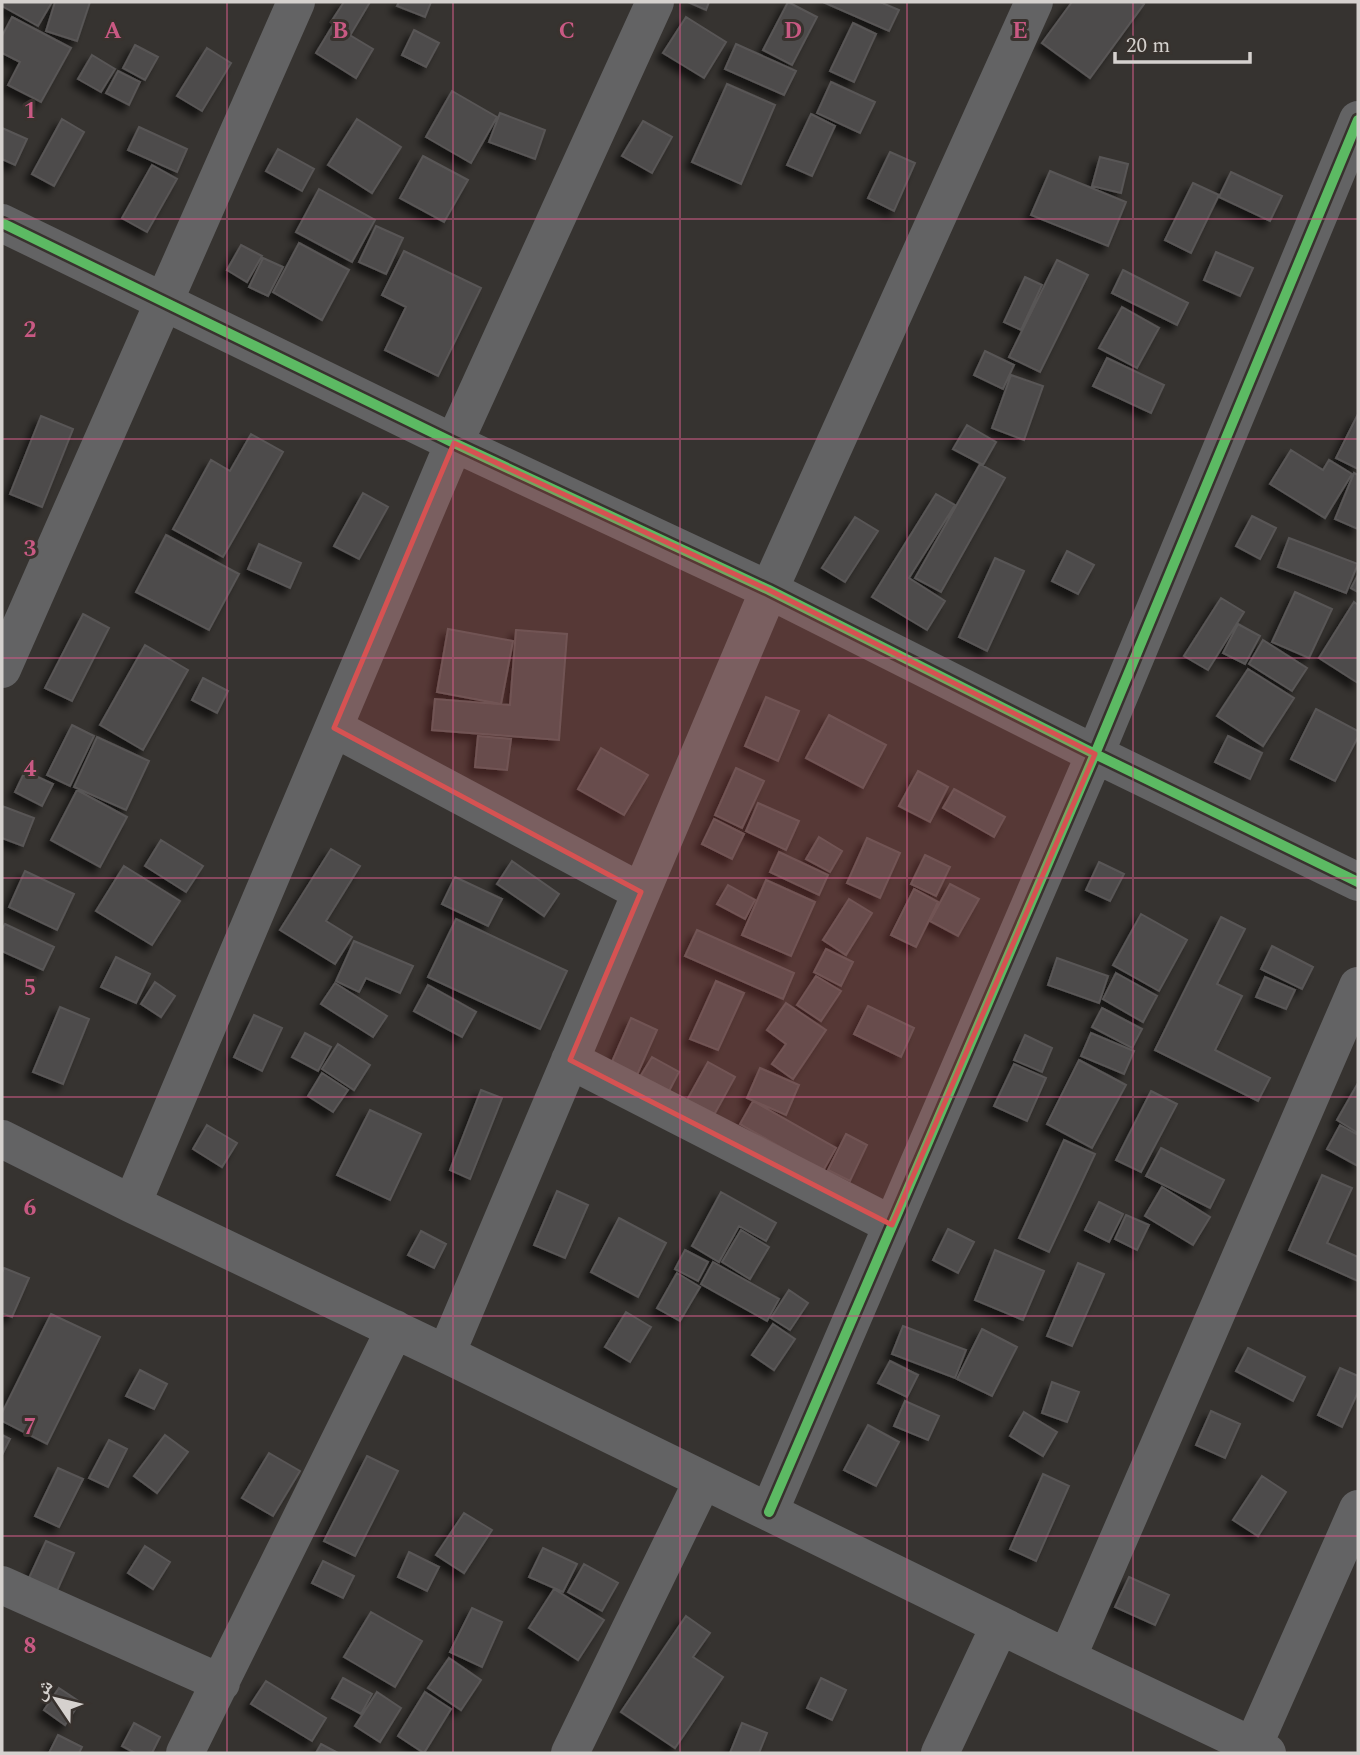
<svg xmlns="http://www.w3.org/2000/svg" width="1360" height="1755" viewBox="0 0 1360 1755" font-family="Spectral,'Noto Naskh Arabic',serif">
<defs>
<filter id="shadow"><feDropShadow dx="-6" dy="6" stdDeviation="3.5" flood-color="#0009"/></filter>
</defs>
<rect width="100%" height="100%" fill="#363330"/>
<!-- building -->
<path fill="#4e4b4b" stroke="#595656" stroke-width="2" filter="url(#shadow)" d="M2 2H52L38 26 2 6Z
M55 2H90L77 41 46 31Z
M344 2H370L351 34 331 22Z
M399 2H431L425 17 397 6Z
M688 2H709L706 10Z
M788 2 817 17 792 65 763 50Z
M823 2H880L899 10 889 31Z
M1072 2H1140L1144 4 1090 78 1042 43Z
M12 17 71 48 41 102 8 85 20 62 2 53V36Z
M686 17 726 42 704 78 663 53Z
M853 23 876 34 854 82 830 71Z
M333 25 373 49 356 78 316 53Z
M414 30 439 43 426 67 402 55Z
M736 44 796 71 784 95 725 69Z
M135 45 158 57 145 80 123 68Z
M207 48 231 63 202 111 177 96Z
M92 55 115 69 101 92 78 79Z
M118 71 140 82 129 105 106 93Z
M831 82 875 102 860 133 817 113Z
M727 84 775 105 741 184 692 162Z
M452 91 497 117 471 163 426 137Z
M500 113 545 130 535 159 489 142Z
M811 114 835 126 812 176 787 165Z
M62 119 84 132 54 186 32 174Z
M357 119 401 147 372 193 328 165Z
M643 121 672 137 652 173 622 156Z
M139 127 187 149 177 172 128 150Z
M2 128 27 139 15 165 2 159Z
M278 149 314 169 302 191 266 171Z
M890 152 915 163 894 211 868 198Z
M423 156 468 180 444 222 400 198Z
M1100 157 1128 164 1121 193 1092 186Z
M152 165 177 179 147 232 122 218Z
M1050 171 1126 202 1108 246 1031 215Z
M1231 172 1282 196 1270 221 1219 197Z
M1193 183 1219 195 1191 253 1165 240Z
M319 189 375 220 352 262 296 232Z
M376 226 403 238 386 274 359 262Z
M299 243 349 270 322 320 273 292Z
M241 245 262 256 247 282 227 270Z
M404 251 481 288 438 376 385 350 406 307 382 295Z
M1216 252 1253 268 1240 296 1204 280Z
M263 258 283 267 268 296 249 287Z
M1057 260 1088 275 1040 372 1009 357Z
M1123 270 1188 303 1177 325 1112 293Z
M1025 277 1042 285 1021 330 1004 322Z
M1122 307 1159 328 1137 368 1099 348Z
M985 351 1014 365 1003 389 974 375Z
M1107 358 1164 385 1151 413 1093 386Z
M1011 375 1043 386 1024 440 992 428Z
M1358 414V469L1336 458Z
M41 416 73 429 42 507 10 494Z
M967 425 996 442 983 465 953 449Z
M251 434 283 452 223 557 173 529 211 460 230 471Z
M1291 450 1323 470 1329 460 1352 474 1325 518 1270 484Z
M980 464 1005 478 941 592 915 578Z
M1354 473 1358 475V529L1335 519Z
M363 493 388 507 359 559 334 546Z
M936 494 955 505 909 578 945 601 927 630 872 597Z
M1252 516 1276 528 1260 559 1236 546Z
M855 517 878 531 845 582 822 568Z
M166 535 239 574 209 630 136 592Z
M1289 538 1358 564 1346 593 1278 567Z
M259 544 301 563 290 588 248 569Z
M1067 551 1094 565 1078 594 1052 581Z
M995 558 1024 571 987 651 959 637Z
M1358 575V592L1351 588Z
M1295 592 1332 609 1309 658 1272 642Z
M1221 598 1244 612 1208 670 1184 656Z
M1354 602 1358 605V683L1319 658Z
M83 614 109 628 72 701 45 688Z
M1238 624 1260 636 1245 664 1223 653Z
M448 629 513 641 501 704 437 692Z
M516 630 567 634 559 740 432 730 435 699 510 705Z
M1263 640 1307 668 1292 691 1249 664Z
M145 645 188 670 143 750 100 725Z
M1248 669 1294 698 1263 746 1217 716Z
M203 678 228 691 217 713 192 700Z
M766 697 799 711 778 761 745 746Z
M1316 709 1358 731V737L1335 781 1291 759Z
M829 715 886 745 863 788 806 758Z
M72 725 94 736 70 786 47 775Z
M478 736 511 739 507 770 475 767Z
M1228 736 1262 753 1250 779 1215 762Z
M97 737 149 761 126 810 74 787Z
M601 748 648 775 624 815 578 789Z
M736 768 764 781 742 828 715 815Z
M25 771 53 784 42 806 15 792Z
M918 771 948 787 930 822 899 806Z
M954 789 1005 817 994 837 943 808Z
M77 790 127 817 100 867 51 840Z
M758 803 799 821 786 850 746 831Z
M2 806 34 818 23 846 2 838Z
M714 819 744 834 732 859 702 844Z
M819 837 842 851 830 872 806 859Z
M867 838 900 853 880 898 847 883Z
M161 840 203 866 186 892 145 866Z
M331 849 360 866 326 921 352 937 335 964 280 930Z
M779 852 828 875 819 895 770 872Z
M925 855 950 867 936 896 911 884Z
M512 861 559 894 544 916 497 884Z
M1099 862 1124 874 1110 901 1086 890Z
M124 866 180 901 152 945 96 911Z
M25 871 74 894 57 930 9 907Z
M455 877 502 899 488 926 442 904Z
M766 880 815 902 791 956 742 935Z
M950 884 979 899 958 936 930 921Z
M728 885 755 900 745 919 717 904Z
M914 889 938 902 916 947 891 935Z
M849 899 872 913 846 955 823 940Z
M1141 914 1187 940 1159 991 1113 965Z
M1221 917 1245 929 1217 984 1242 996 1215 1050 1270 1078 1258 1101 1155 1050Z
M456 919 567 971 540 1029 428 977Z
M5 924 54 947 43 970 2 951V930Z
M697 930 794 973 783 999 685 956Z
M354 941 413 966 400 993 366 978 359 992 336 981Z
M1272 946 1313 967 1302 989 1261 969Z
M826 949 853 962 841 986 814 972Z
M116 957 150 974 136 1003 101 987Z
M1057 958 1108 976 1099 1003 1048 985Z
M1116 973 1157 996 1143 1022 1103 999Z
M816 976 841 991 821 1021 797 1005Z
M1265 977 1295 990 1286 1009 1256 997Z
M716 981 744 993 718 1050 690 1039Z
M155 982 175 996 161 1017 141 1004Z
M335 983 387 1016 373 1037 321 1004Z
M428 985 476 1012 462 1037 414 1011Z
M786 1003 826 1030 793 1079 772 1064 786 1044 767 1030Z
M868 1006 914 1028 901 1057 854 1034Z
M60 1007 89 1019 63 1084 33 1072Z
M1102 1008 1142 1029 1132 1048 1092 1027Z
M254 1015 282 1028 262 1071 234 1057Z
M631 1018 657 1030 637 1075 611 1064Z
M305 1033 331 1047 318 1071 292 1057Z
M1091 1033 1134 1051 1124 1074 1081 1056Z
M1025 1035 1052 1048 1042 1072 1014 1060Z
M338 1044 370 1065 354 1090 322 1069Z
M652 1057 679 1072 668 1093 640 1077Z
M1079 1060 1126 1085 1092 1148 1047 1124Z
M708 1062 735 1077 714 1115 687 1100Z
M1014 1064 1046 1078 1027 1121 994 1106Z
M760 1068 799 1085 786 1115 747 1098Z
M322 1073 348 1090 333 1112 308 1096Z
M1358 1083V1133L1337 1120Z
M481 1090 502 1098 470 1179 450 1170Z
M1151 1091 1177 1104 1141 1172 1116 1160Z
M753 1101 836 1148 823 1171 740 1124Z
M370 1110 421 1134 390 1200 337 1175Z
M207 1125 237 1143 222 1167 193 1149Z
M1340 1125 1358 1135V1166L1327 1149Z
M846 1134 867 1145 850 1181 828 1170Z
M1064 1140 1095 1154 1049 1252 1019 1238Z
M1161 1148 1224 1180 1210 1208 1146 1176Z
M1322 1175 1352 1188 1327 1243 1358 1257V1281L1289 1250Z
M1162 1187 1210 1217 1193 1245 1145 1216Z
M557 1191 588 1205 565 1258 534 1245Z
M721 1192 776 1223 766 1241 739 1226 719 1262 692 1246Z
M1099 1202 1123 1214 1109 1242 1085 1230Z
M1126 1215 1149 1225 1137 1250 1115 1239Z
M619 1218 666 1243 638 1297 591 1272Z
M948 1229 974 1242 958 1273 933 1260Z
M741 1230 769 1247 750 1279 722 1262Z
M421 1231 446 1244 434 1268 408 1255Z
M685 1250 708 1262 698 1281 675 1269Z
M995 1250 1044 1271 1023 1320 975 1300Z
M713 1262 779 1299 767 1321 701 1284Z
M1078 1263 1104 1274 1072 1346 1047 1336Z
M4 1268 29 1278 12 1317 2 1313V1273Z
M677 1273 700 1287 680 1321 657 1308Z
M789 1290 808 1303 790 1330 771 1318Z
M626 1312 651 1327 630 1362 605 1347Z
M51 1314 100 1337 47 1444 2 1421V1413Z
M773 1324 795 1339 774 1370 752 1355Z
M903 1326 966 1350 955 1378 892 1354Z
M982 1329 1017 1347 992 1396 957 1379Z
M1248 1348 1305 1377 1293 1401 1236 1371Z
M890 1361 918 1375 907 1397 878 1383Z
M1340 1368 1358 1376V1392L1342 1427 1318 1415Z
M140 1370 167 1384 154 1409 126 1396Z
M1052 1382 1079 1392 1067 1422 1042 1413Z
M905 1401 939 1416 928 1440 894 1426Z
M1211 1411 1240 1424 1225 1458 1196 1445Z
M1024 1412 1057 1432 1043 1456 1010 1436Z
M868 1425 899 1442 876 1486 844 1470Z
M2 1435 10 1439 2 1455Z
M165 1435 188 1452 157 1493 134 1476Z
M109 1440 127 1449 108 1487 89 1478Z
M269 1453 300 1471 273 1516 242 1498Z
M367 1456 398 1471 355 1556 324 1541Z
M58 1468 83 1479 59 1527 35 1516Z
M1043 1474 1069 1486 1036 1561 1010 1549Z
M1262 1476 1286 1492 1258 1536 1233 1520Z
M464 1513 492 1530 464 1573 436 1555Z
M46 1541 74 1553 51 1604 23 1591Z
M145 1546 170 1562 153 1589 128 1573Z
M543 1548 577 1564 563 1592 529 1577Z
M409 1552 439 1567 427 1591 398 1577Z
M323 1561 354 1576 343 1598 312 1583Z
M584 1564 618 1583 602 1611 568 1592Z
M1129 1577 1169 1595 1155 1625 1115 1607Z
M554 1589 604 1620 578 1660 529 1628Z
M472 1608 502 1622 482 1667 450 1652Z
M371 1612 422 1641 395 1687 344 1657Z
M686 1616 710 1633 693 1657 723 1677 675 1748 621 1712Z
M449 1658 481 1680 461 1710 428 1688Z
M343 1678 372 1694 361 1714 332 1698Z
M821 1678 846 1690 832 1720 807 1708Z
M266 1681 326 1718 312 1741 251 1704Z
M59 1688 80 1702 65 1725 44 1710Z
M377 1692 401 1708 380 1742 355 1726Z
M425 1692 451 1709 424 1753 398 1736Z
M134 1723 160 1737 152 1753H135L122 1746Z
M742 1723 767 1733 759 1753H730Z
M58 1735 82 1747 79 1753H49Z
M321 1744 338 1753H316Z"/>
<g fill="none" stroke-linecap="round" stroke-linejoin="round">
<!-- minor -->
<path stroke="#636364" stroke-width="38" d="M2 223 454 443 769 590 1095 754 1358 882
M2 669 296 2
M334 728 641 892
M570 1060 892 1225
M2 1139 132 1204 446 1354 1067 1658 1267 1753
M132 1204 454 443 655 2
M446 1354 769 590 1034 2
M769 1512 1095 754 1358 120
M2 1585 221 1683
M1067 1658 1358 986
M1253 1746 1358 1509
M185 1753 395 1329
M570 1753 703 1480
M940 1753 1000 1625"/>
<defs>
<path id="cycleway" d="M2 223 454 443 769 590 1095 754 1358 882
M769 1512 1095 754 1358 120"/>
</defs>
<!-- cycleway casing -->
<use href="#cycleway" stroke="#38322e" stroke-width="15"/>
<!-- cycleway -->
<use href="#cycleway" stroke="#5cba63" stroke-width="10"/>
</g>
<!-- marked area -->
<path fill="#d65252" fill-opacity="0.2" stroke="#d65252" stroke-width="5" stroke-linejoin="round" d="M454 443 769 590 1095 754 892 1225 570 1060 641 892 334 728Z"/>
<!-- grid -->
<path fill="none" stroke="#c95983" stroke-width="2" stroke-opacity="0.55" d="M227 2V1753M453 2V1753M680 2V1753M907 2V1753M1133 2V1753M2 219H1358M2 439H1358M2 658H1358M2 878H1358M2 1097H1358M2 1316H1358M2 1536H1358"/>
<g font-size="23" text-anchor="middle" font-weight="bold" fill="#c95983" stroke="#38322e" stroke-width="6" stroke-linejoin="round" paint-order="stroke">
<text x="113" y="38">A</text>
<text x="340" y="38">B</text>
<text x="567" y="38">C</text>
<text x="793" y="38">D</text>
<text x="1020" y="38">E</text>
<text x="30" y="118">1</text>
<text x="30" y="337">2</text>
<text x="30" y="556">3</text>
<text x="30" y="776">4</text>
<text x="30" y="995">5</text>
<text x="30" y="1215">6</text>
<text x="30" y="1434">7</text>
<text x="30" y="1653">8</text>
</g>
<!-- border -->
<rect width="1360" height="1755" fill="none" stroke="#d5d1ce" stroke-width="7"/>
<!-- north arrow -->
<g transform="translate(56 1699) rotate(305)" stroke="#38322e" stroke-width="5" paint-order="stroke">
<path d="M0-5L12 26L0 18L-12 26Z" fill="#d5d1ce"/>
<text y="-10" font-size="19" font-weight="bold" text-anchor="middle" fill="#d5d1ce">ش</text>
</g>
<!-- scale -->
<path d="M1115 52v10h135v-10" fill="none" stroke="#d5d1ce" stroke-width="3.5"/>
<text x="1126" y="52" font-size="21" fill="#d5d1ce" stroke="#38322e" stroke-width="5" paint-order="stroke">20 m</text>
</svg>
